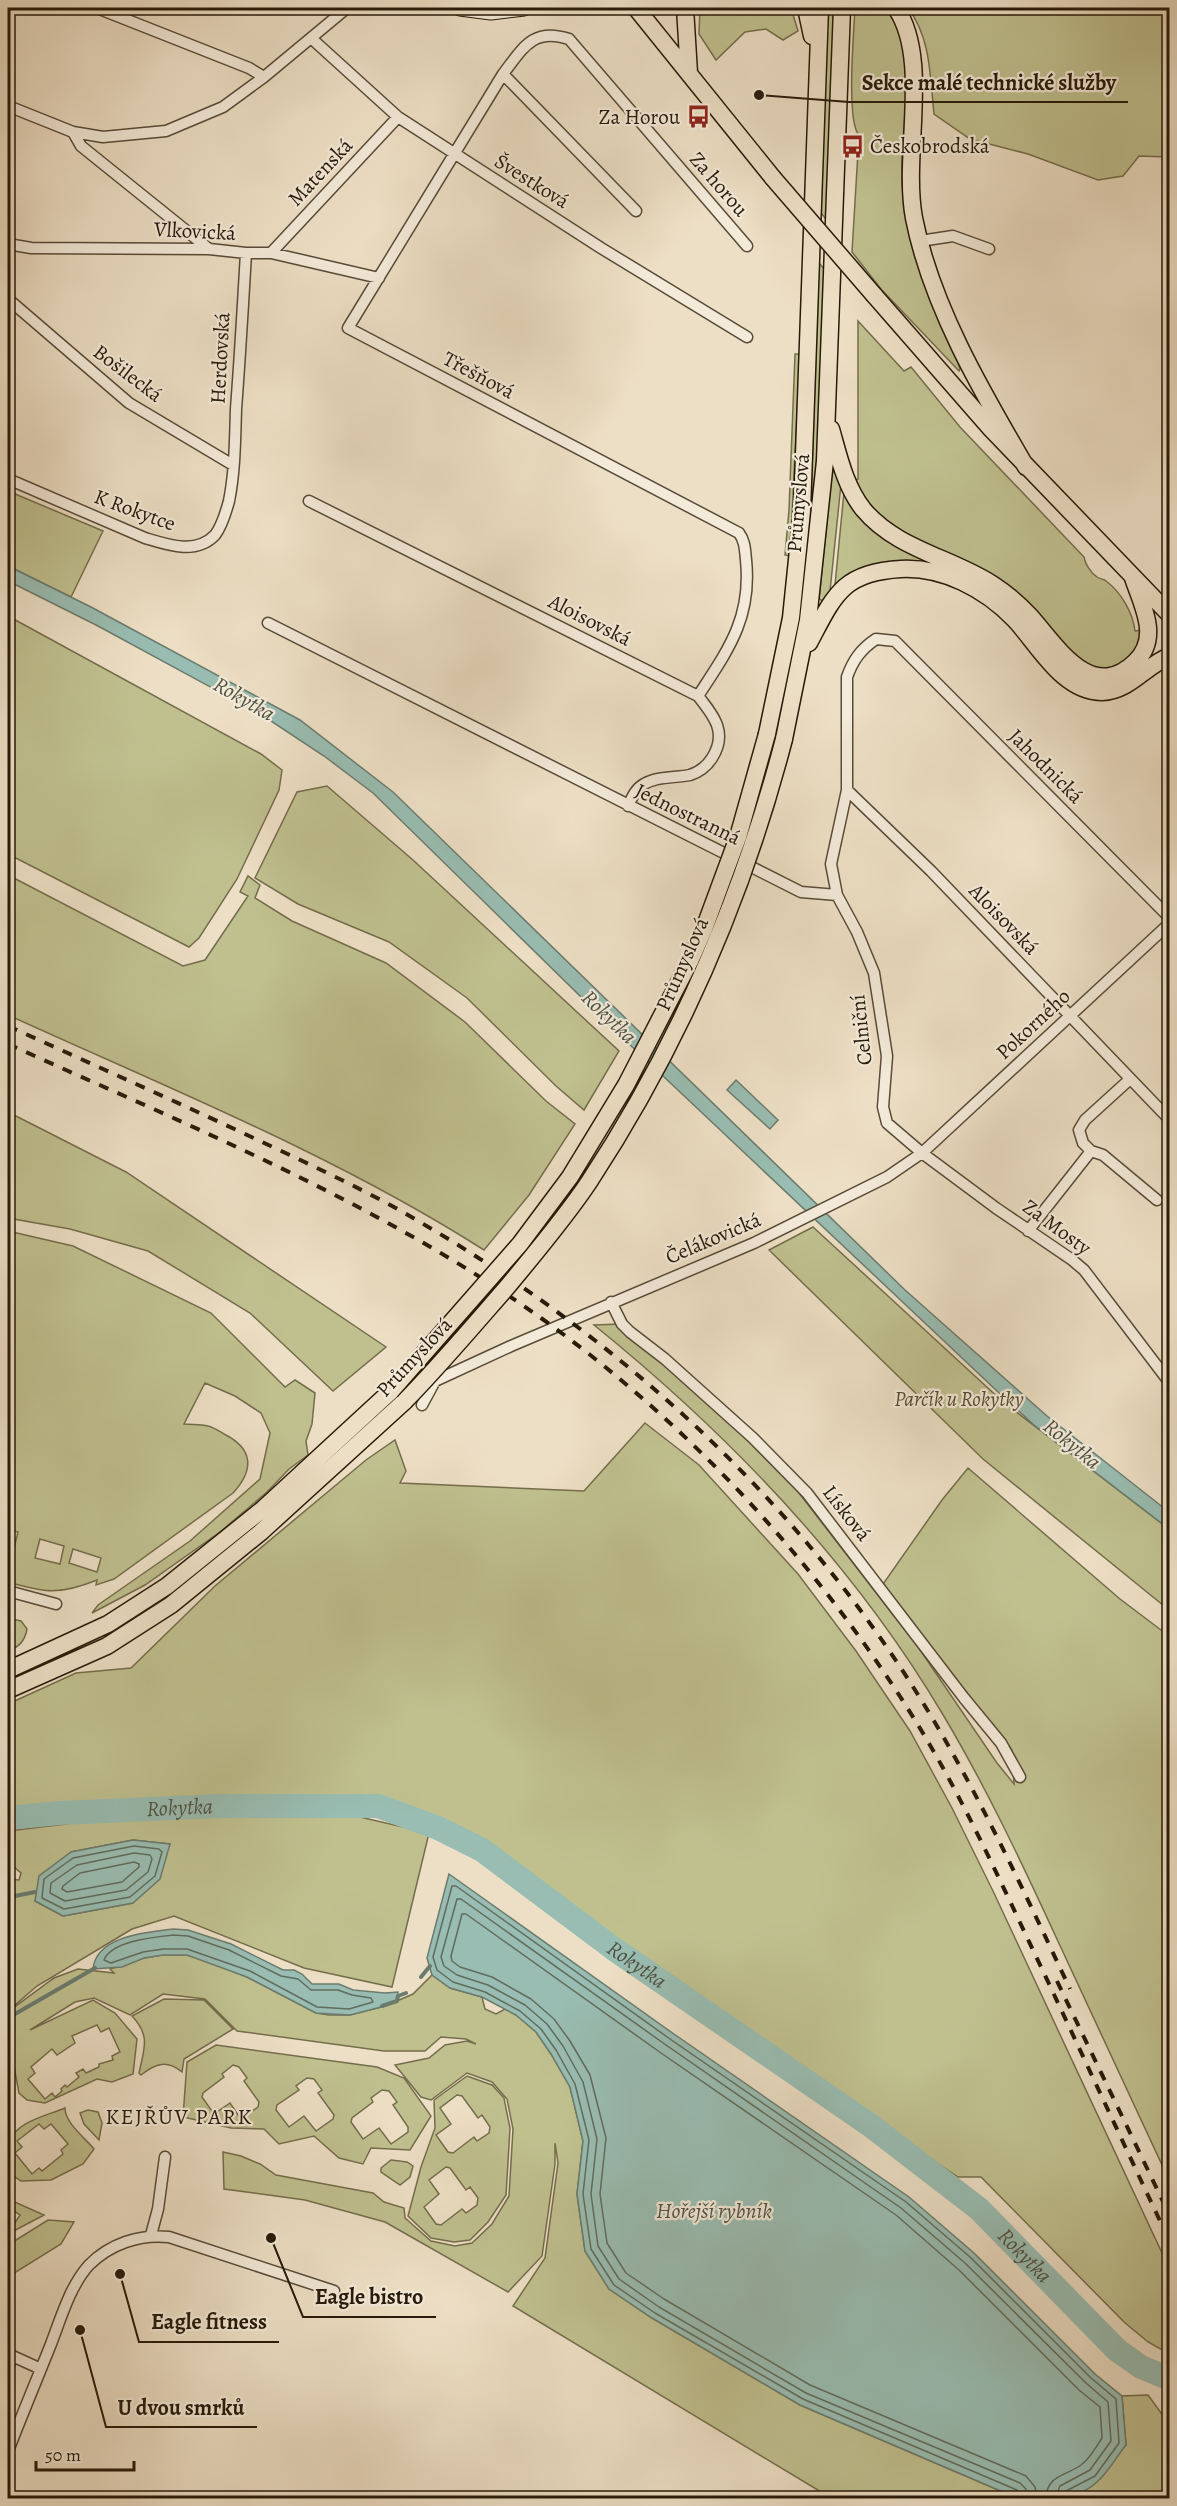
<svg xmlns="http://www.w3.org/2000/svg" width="1177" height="2506" viewBox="0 0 1177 2506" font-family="Alegreya,serif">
<rect width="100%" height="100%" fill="#eddfc5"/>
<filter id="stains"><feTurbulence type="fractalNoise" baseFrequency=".00333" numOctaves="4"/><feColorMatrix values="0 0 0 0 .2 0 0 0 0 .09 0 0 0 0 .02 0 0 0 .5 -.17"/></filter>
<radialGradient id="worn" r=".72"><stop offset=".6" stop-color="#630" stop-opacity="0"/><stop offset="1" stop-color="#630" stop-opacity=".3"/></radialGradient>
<!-- green -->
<path fill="#c0c08f" stroke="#746d4c" stroke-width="1.5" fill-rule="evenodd" d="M700 8H791L798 31 783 40 766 29 745 32 716 60 699 34Z
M828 8H834L827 220 820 212Z
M855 8H885C891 16 897 25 901 35 915 82 897 144 903 195 910 253 935 306 957 359L960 369 959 371 881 289 852 252 859 135C846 122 854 30 855 8Z
M908 8H1169V157L1139 156 1123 176 1098 180 1028 154 970 139 934 114C930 77 931 38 908 8Z
M819 263 826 271C822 369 819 467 806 565L811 498Z
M858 321 904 371 911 367 960 427 1084 557C1085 564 1091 573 1097 577 1100 579 1104 579 1106 581 1121 592 1133 613 1135 631L1142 630C1138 661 1121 668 1093 669L875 513 854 481 858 479Z
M795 354H800L790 556 785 555 789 510Z
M835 471 841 484 830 591 823 601 819 599 832 473Z
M8 491 103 531 71 597 8 566Z
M844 492 928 562V564L860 569 835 585Z
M8 616 261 754 282 770 279 790 237 879 199 938 189 947 8 854Z
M327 786 413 860 619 1051 584 1110 556 1086 467 998 389 942 298 904 255 878 297 792Z
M8 875 183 966 205 960 248 896 240 892 248 876 260 885 255 898 292 921 386 963 465 1022 546 1101 575 1124 529 1195 484 1250C335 1155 168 1088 8 1015Z
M8 1112 126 1172 386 1347 333 1391 250 1313 148 1251 70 1229 8 1218Z
M813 1227 1002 1401 1169 1529V1610L983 1459 769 1250Z
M8 1231 73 1246 211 1313 285 1387 295 1380 315 1393 312 1424 306 1441 308 1455 289 1469 267 1492 220 1532 145 1585 92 1613 98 1605 190 1541 260 1479 270 1433 261 1413 235 1396 205 1383 184 1424C191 1425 200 1424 208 1426 213 1427 219 1431 224 1434 254 1449 254 1470 233 1493L114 1579 96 1585 97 1580C60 1595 45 1593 8 1582V1548V1551L13 1552 18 1532 8 1530ZM40 1539 64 1546 60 1564 35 1558ZM73 1549 101 1558 97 1572 69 1563Z
M622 1324 665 1359 792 1484 918 1647 997 1763 1014 1784 1012 1750 881 1587 942 1500 968 1468 1120 1599 1169 1636V2180C1132 2099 1094 2018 1056 1937 1021 1861 985 1785 942 1713 852 1562 730 1435 594 1325Z
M645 1423 699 1465 798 1574 856 1651 910 1731 952 1808 993 1891 1169 2268V2348L1164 2351 1148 2342 1124 2322 981 2177H958L901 2139 455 1825 373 1798 155 1800 55 1804 38 1806 8 1817V1704L76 1673 131 1668 215 1586 366 1460 395 1440 406 1471 400 1483 584 1491Z
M8 1618 21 1621 27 1629C25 1640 19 1648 8 1650Z
M250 1814H347L429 1833 392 1987 304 1968 174 1916 132 1929 37 1986 8 2011V1879L19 1880 21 1873 8 1862V1831L107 1819ZM133 1840 170 1844 133 1903 63 1916 35 1901 71 1852Z
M163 1955H187L204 1960 247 1977 316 2013 329 2015H350L385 2006 413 1994 432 1975 450 1988 482 1997 485 2009 496 2014 505 2009 516 2015 536 2032 551 2054 570 2087 583 2141 577 2194 585 2251 609 2289 652 2318 800 2405 1010 2495 1029 2498H831L513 2306 545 2258 558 2163 555 2143V2164L542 2256 508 2292 385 2222 305 2200 224 2189 223 2152 241 2156 260 2164 276 2175 373 2193 384 2202 404 2208 405 2218 431 2241 455 2246 472 2243 492 2224 509 2196 513 2129 507 2099 492 2082 467 2073 431 2100 421 2097 395 2065 429 2058 445 2045 467 2041 476 2044 466 2039 441 2037 425 2051H384L237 2031 205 1999 163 1994 130 2015 94 1998 75 2002 30 2030 93 2000 115 2013 137 2039 133 2074 112 2082 97 2079 45 2103 27 2100 19 2093 10 2045 8 2048V2012L54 1978 78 1969 114 1973 110 1969 144 1958ZM97 2025 101 2032 109 2028 120 2052 112 2056 113 2060 99 2064V2067L86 2073 83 2069 76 2073 79 2077 67 2087 65 2085 61 2089 62 2091 55 2097 52 2093 45 2099 28 2079 35 2073 31 2067 52 2049 57 2055 75 2043 72 2036Z
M164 1999 204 2000 233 2029 184 2059 182 2072C167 2060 156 2063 141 2075L139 2073C144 2049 151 2036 132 2016Z
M216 2045 377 2067 404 2078 431 2116 410 2150 371 2148 363 2164 339 2158 314 2136 279 2144 264 2129 231 2128 183 2117 187 2062ZM233 2065 239 2067 247 2078 244 2081 259 2102 258 2107 241 2119 230 2103 214 2114 202 2097 203 2093 224 2077 222 2074ZM307 2078 314 2079 322 2090 318 2093 334 2115 333 2119 316 2131 304 2116 289 2127 276 2110 277 2105 299 2090 296 2086ZM382 2090 389 2091 397 2102 393 2105 408 2127V2132L391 2144 379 2128 363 2139 351 2122 352 2118 373 2102 371 2098Z
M467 2076 492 2085 504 2098 510 2128 506 2195 488 2222 470 2240 454 2242 431 2238 408 2216 421 2167 435 2128 434 2100ZM457 2095 462 2096 478 2118 482 2115 490 2127 489 2133 477 2141 474 2137 453 2153 448 2152 436 2135 451 2124 440 2108ZM446 2167 450 2168 466 2190 470 2187 478 2198 477 2205 466 2213 462 2209 441 2225 436 2224 424 2207 439 2194 429 2180Z
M65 2108C65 2123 85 2138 94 2149L83 2164 51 2180 21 2181 8 2172C7 2164 5 2151 8 2143 17 2121 46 2116 65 2108ZM39 2124 44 2129 51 2124 68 2144 61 2150 63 2154 42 2171 39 2168 32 2174 15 2153 22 2147 17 2141Z
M88 2110 98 2112 102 2123 99 2140 84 2124 80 2113Z
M391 2160 407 2162 413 2166 410 2177 400 2185 381 2172V2168Z
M8 2199 44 2215 8 2234V2223L13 2226 20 2215 8 2207Z
M48 2220 74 2222 61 2244 8 2277V2245Z
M1148 2395 1169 2424V2498H1061L1080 2492 1126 2445 1122 2396Z"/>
<!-- water -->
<path fill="#99bdb2" stroke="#6b7c6e" stroke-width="1.5" d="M8 566 91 607 300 720 393 792 905 1290 1047 1416 1169 1512V1529L1034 1425 997 1391 628 1043 373 793 324 756 262 715 98 626 8 581Z
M736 1080 778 1120 770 1129 727 1090Z
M133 1840 170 1844 160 1879 133 1903 63 1916 35 1901 39 1876 71 1852Z
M449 1874 674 2034 909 2197 974 2253 1095 2374 1122 2396 1126 2445C1117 2456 1110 2469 1100 2479 1078 2503 1039 2501 1010 2495L800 2405 652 2318 609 2289 585 2251 577 2194 583 2141 570 2087 551 2054 536 2032 516 2015 482 1997 450 1988 432 1975 427 1958Z
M173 1929 188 1930 231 1944 283 1970H294L302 1974 312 1984H339L353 1990 385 1993 398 1992 397 2001 385 2006 350 2015 316 2013 247 1977 187 1955H163L144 1958 122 1967 93 1969C96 1936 147 1932 173 1929Z"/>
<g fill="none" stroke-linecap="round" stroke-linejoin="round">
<!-- shore -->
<path stroke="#606c5e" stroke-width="1.5" d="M134 1846 159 1849 162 1852 155 1876 130 1897 64 1909 42 1898 44 1879 73 1858Z
M134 1853 150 1855 152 1859 148 1872 126 1890 65 1901 50 1893 51 1883 77 1865Z
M134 1862 139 1864V1867L122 1882 67 1892 62 1889 63 1886 80 1873Z
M173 1935 188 1936 229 1950 281 1976 298 1979 311 1990H338L352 1995 371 1998 373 2002 349 2009 317 2007 250 1971 187 1949H163L143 1952 111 1963 104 1960C111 1941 154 1937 173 1935Z
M1021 2498 1017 2490 803 2399 655 2313 614 2285 591 2249 583 2194 589 2140 575 2084 556 2050 541 2029 520 2011 485 1992 453 1982 437 1970 433 1957 452 1886H456L670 2039 906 2202 970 2257 1091 2378 1116 2399 1119 2443 1095 2476 1066 2491 1063 2498
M1028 2498 1026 2489 1020 2483 806 2393 659 2307 619 2279 598 2246 591 2194 597 2139 583 2082 563 2046 547 2024 525 2005 488 1985 457 1975 444 1966 441 1957 457 1899H461L666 2045 901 2208 965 2263 1086 2383 1108 2402 1111 2441 1090 2470 1060 2486 1055 2498
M1037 2498 1035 2487 1026 2476 810 2385 664 2299 626 2273 607 2243 600 2194 606 2138 590 2075 570 2041 554 2019 531 1999 492 1977 460 1967 452 1961 451 1956 462 1914H466L661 2053 896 2215 959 2270 1079 2390 1100 2407 1102 2438C1096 2447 1090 2459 1081 2465 1066 2476 1047 2475 1046 2498"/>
<!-- stream -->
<path stroke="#6b7c6e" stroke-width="4" d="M8 1900 15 1896 35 1892
M421 1977 430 1966
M382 2006 397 2001 398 1996 406 1993
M8 2018 95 1968"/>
<!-- river -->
<path stroke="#99bdb2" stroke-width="24" id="s1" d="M8 1818 59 1813 218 1806H378L438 1828 482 1850 614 1949 870 2125 979 2209 1117 2350 1141 2367 1170 2379"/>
<defs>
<path id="street" d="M97 8 249 68 264 77
M311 38 398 117 601 248 747 337
M503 74 636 211
M8 106 73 132 103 137 166 131 223 107 264 77 347 8
M73 132 81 146 209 249
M920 241 953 236 989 249
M8 244 31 248 209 249 246 253H271L379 278
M271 253 398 117
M8 299 129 403 233 465
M8 479 145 538C168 545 196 555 215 535 222 526 226 512 229 501 235 471 235 440 236 409 240 357 243 305 246 253
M309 501 698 696C714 716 728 733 712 758 707 766 699 772 690 775 675 778 657 776 644 784 635 789 632 798 628 806
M268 623 801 892 837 895
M698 696C728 650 752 618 746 560 745 550 745 541 739 533L348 328 503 74C523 48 533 27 569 39L747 246
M847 790 931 871 1170 1120
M1170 918 895 641 876 639C861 649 853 660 847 677V790L831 864 837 895 857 932 874 973 887 1056 883 1107 887 1123 922 1153 996 1208 1071 1259 1084 1270 1170 1383
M1091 1151 1103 1155 1157 1200
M1028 1231 1091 1151 1083 1143 1079 1130 1085 1120 1129 1080
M611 1302 622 1324 630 1332 665 1359 753 1438 807 1493 964 1698 1001 1743 1020 1777
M422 1405 435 1381 511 1346 754 1243 887 1177 922 1153 1170 923
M8 1591 56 1604
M151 2235 158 2209 165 2157
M8 2354 41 2369
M8 2368 12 2355
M8 2451C22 2415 37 2379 51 2344 61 2318 70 2286 89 2265 110 2244 139 2234 169 2237L334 2291"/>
<path id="secondary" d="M460 8 491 12 524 8"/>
<path id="primary" d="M636 8 773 178
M685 8 689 73
M806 8 812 36
M896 8C931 60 902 154 914 218 931 305 982 392 1026 467
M874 295 991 429 1170 615
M831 429C839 457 845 486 863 509 896 549 950 557 992 584 1006 593 1019 604 1030 616 1056 645 1091 704 1135 662 1161 638 1142 605 1133 578
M809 643C834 596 842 572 901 569 943 567 985 589 1014 619 1038 644 1062 692 1102 692 1130 691 1146 665 1170 656
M767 734 791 618 802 511 820 8
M784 739 808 620 825 461 842 8
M8 1670 108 1624 167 1586 263 1509 391 1391
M8 1690 107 1646 171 1605 261 1532 405 1401"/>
</defs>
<!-- street casing -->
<use href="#street" stroke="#584b38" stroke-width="13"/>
<!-- secondary casing -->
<use href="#secondary" stroke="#271a09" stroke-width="17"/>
<!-- primary casing -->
<use href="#primary" stroke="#271a09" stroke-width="19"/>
<!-- street -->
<use href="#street" stroke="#f3ead9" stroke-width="10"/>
<!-- secondary -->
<use href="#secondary" stroke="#f3ead9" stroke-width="15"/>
<!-- primary -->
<use href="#primary" stroke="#eddfc5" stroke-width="16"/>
<!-- rail -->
<path stroke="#271a09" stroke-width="4" stroke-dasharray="10 10" stroke-linecap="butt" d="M8 1026C87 1062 166 1097 245 1134 294 1157 344 1180 392 1206 583 1313 752 1456 879 1636 957 1746 1013 1868 1070 1989
M8 1044C189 1126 378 1202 541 1318 692 1426 821 1567 918 1725 962 1797 997 1874 1033 1950 1079 2047 1124 2145 1170 2242
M1057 1981 1170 2216"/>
<defs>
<path id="primary-bridge" d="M773 178 874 295
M391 1391 520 1244 570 1177 626 1085 690 961 704 929 738 837 767 734
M405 1401C441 1364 474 1325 508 1286 536 1252 565 1218 589 1182 679 1045 743 897 784 739"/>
</defs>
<!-- primary-bridge casing -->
<use href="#primary-bridge" stroke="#271a09" stroke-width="19" stroke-linecap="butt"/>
<!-- primary-bridge -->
<use href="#primary-bridge" stroke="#eddfc5" stroke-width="16"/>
</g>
<!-- icons -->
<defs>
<symbol id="bus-bare" viewBox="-9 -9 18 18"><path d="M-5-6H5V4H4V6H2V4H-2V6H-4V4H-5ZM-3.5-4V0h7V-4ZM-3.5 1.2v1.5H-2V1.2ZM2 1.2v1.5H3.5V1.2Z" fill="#8f2418" stroke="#f3ead9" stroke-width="2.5" paint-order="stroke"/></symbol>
</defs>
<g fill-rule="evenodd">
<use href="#bus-bare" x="682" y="100" width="33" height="33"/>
<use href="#bus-bare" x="836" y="130" width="33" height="33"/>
</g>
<g text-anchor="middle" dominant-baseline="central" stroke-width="4.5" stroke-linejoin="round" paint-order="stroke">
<!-- poi labels -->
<g font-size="21" fill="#271a09" stroke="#f3ead9" text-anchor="end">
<text x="680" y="117">Za Horou</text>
<text x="870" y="146" text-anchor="start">Českobrodská</text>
</g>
<!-- street labels -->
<g font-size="21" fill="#271a09" stroke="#f3ead9">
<text transform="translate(320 172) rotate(-47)">Matenská</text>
<text transform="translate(532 181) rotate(32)">Švestková</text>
<text transform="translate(719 184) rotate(49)">Za horou</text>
<text transform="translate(195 231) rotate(3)">Vlkovická</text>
<text transform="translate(220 358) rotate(-87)">Herdovská</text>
<text transform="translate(128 373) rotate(37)">Bošilecká</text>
<text transform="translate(479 375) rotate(28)">Třešňová</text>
<text transform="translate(798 503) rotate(-85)">Průmyslová</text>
<text transform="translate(135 510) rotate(20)">K Rokytce</text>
<text transform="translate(590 620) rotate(27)">Aloisovská</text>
<text transform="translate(1046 766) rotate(45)">Jahodnická</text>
<text transform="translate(688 814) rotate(26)">Jednostranná</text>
<text transform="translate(1004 919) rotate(46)">Aloisovská</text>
<text transform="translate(682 964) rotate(-66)">Průmyslová</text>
<text transform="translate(1033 1024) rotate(-43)">Pokorného</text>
<text transform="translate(861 1030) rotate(-96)">Celniční</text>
<text transform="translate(1057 1227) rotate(36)">Za Mosty</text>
<text transform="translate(713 1238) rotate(-23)">Čelákovická</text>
<text transform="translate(414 1357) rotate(-47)">Průmyslová</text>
<text transform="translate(847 1513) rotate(52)">Lísková</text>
</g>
<!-- park labels -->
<g font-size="21" font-style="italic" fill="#554c31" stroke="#f3ead9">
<text x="959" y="1399">Parčík u Rokytky</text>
</g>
<!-- water labels -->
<g font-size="22" font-style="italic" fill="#4f5344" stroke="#f3ead9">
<text transform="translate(244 699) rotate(30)">Rokytka</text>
<text transform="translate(609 1017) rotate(44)">Rokytka</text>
<text transform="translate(1072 1444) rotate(39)">Rokytka</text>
<text stroke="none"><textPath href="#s1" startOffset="172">Rokytka</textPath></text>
<text stroke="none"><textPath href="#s1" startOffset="676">Rokytka</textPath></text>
<text x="714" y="2211">Hořejší rybník</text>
<text stroke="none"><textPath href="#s1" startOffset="1162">Rokytka</textPath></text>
</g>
<!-- neighbourhood labels -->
<g font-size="22" letter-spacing="1.5" fill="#271a09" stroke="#f3ead9">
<text x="179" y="2117">KEJŘŮV PARK</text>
</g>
</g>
<!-- callouts -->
<path fill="none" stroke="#271a09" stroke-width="2" d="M759 95L849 102H1128M271 2238L303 2317H436M120 2274L139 2342H279M80 2330L106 2427H257"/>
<g fill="#271a09" stroke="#f3ead9" stroke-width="2">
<circle cx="759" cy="95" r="6"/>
<circle cx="271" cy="2238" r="6"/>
<circle cx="120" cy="2274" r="6"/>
<circle cx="80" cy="2330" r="6"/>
</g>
<g font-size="22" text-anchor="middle" font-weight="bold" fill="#271a09" stroke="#f3ead9" stroke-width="4.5" stroke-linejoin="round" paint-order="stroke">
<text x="989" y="90">Sekce malé technické služby</text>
<text x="369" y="2304">Eagle bistro</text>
<text x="209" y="2329">Eagle fitness</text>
<text x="181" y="2415">U dvou smrků</text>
</g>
<!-- margin -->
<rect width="1177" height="2506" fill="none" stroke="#eddfc5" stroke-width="30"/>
<rect x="9" y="9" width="1159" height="2488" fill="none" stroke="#271a09" stroke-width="3"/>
<rect x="15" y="15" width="1147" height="2476" fill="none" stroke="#271a09" stroke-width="1.5"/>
<!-- scale -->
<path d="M36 2461v9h98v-9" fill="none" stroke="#271a09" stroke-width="3"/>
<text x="45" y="2461" font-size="18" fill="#271a09" stroke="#f3ead9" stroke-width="4.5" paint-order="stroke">50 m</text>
<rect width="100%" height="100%" filter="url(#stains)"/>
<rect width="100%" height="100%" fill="url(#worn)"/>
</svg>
